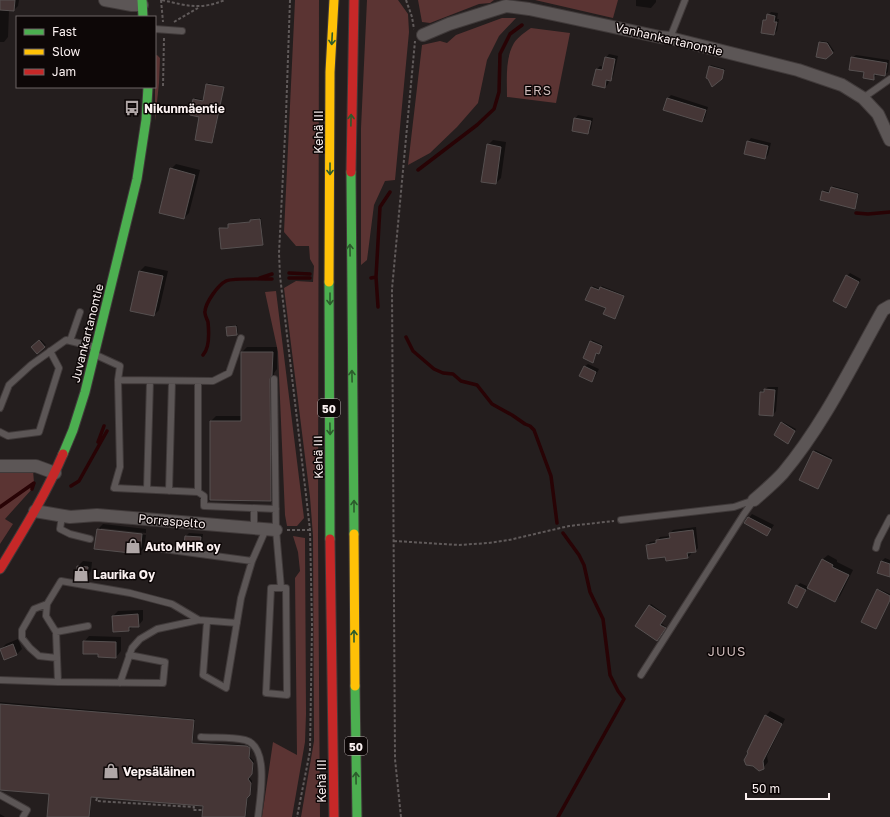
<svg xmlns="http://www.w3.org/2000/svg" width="890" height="817" viewBox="0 0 890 817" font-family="'Golos Text',sans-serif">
<rect width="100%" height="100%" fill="#241e1e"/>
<!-- green -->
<path fill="#5b3433" d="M295 0H319L318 536 320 817H301L314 741 313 536 310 497 284 288 296 281 313 282 314 266 310 259 309 246H296L284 232Z
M367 0H398L408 14 409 32 395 180 385 181 374 205 367 260 361 265V128Z
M418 0H494L490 3 479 4 430 23 422 22Z
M535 0H618L613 18Z
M502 18H516L499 36 487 60 478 103 457 127 430 153 408 165 422 45 440 41 447 43 456 35Z
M531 28 570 33 556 103 507 97C507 80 505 58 514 43 518 37 525 32 531 28Z
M157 55 160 58 159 83 155 121V56Z
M276 291 304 518 297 526H287L285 515 278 352 265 292Z
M0 469 33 470 34 483 32 489 5 519 13 524 0 544Z
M293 536 305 538 306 714 305 742 292 817H262L273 742 297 755 295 578 300 571 298 552Z"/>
<!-- shadow -->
<path fill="#0007" d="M0 0H19L18 6 14 10H9L8 37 4 42H0Z
M636 0H656V2L651 8 636 6Z
M771 12 778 13 777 19H779L777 31 774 34 762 33 764 20Z
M821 41 828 42 834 51 826 58 818 57 820 42Z
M609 54 618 56 613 77 610 80H609L608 84 605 87 593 84 597 69 600 66 604 67 606 58Z
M856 55 889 60 888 72 884 75 877 74 873 79 852 58Z
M711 65 725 69 721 78 710 67Z
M208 83 224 86 213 141 212 142 194 100 195 98 204 100Z
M671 95 708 107 705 118 702 121 664 109 668 98Z
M578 115 593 118 591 129 588 133 575 119Z
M751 138 771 143 768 155 765 158 748 142Z
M493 140 506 142 501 178 496 183 488 145Z
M176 164 200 170 189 213 184 218 171 169Z
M833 186 859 193 856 206 855 208 823 192 824 190 831 192Z
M261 218 263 242 262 244 220 229 222 228 229 227 231 223 251 222 252 219Z
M145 266 168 271 159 310 154 315 131 310 140 271Z
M850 273 861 279 849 303 846 306 847 276Z
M593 286 600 289 602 286 624 295 616 316 607 308 587 299Z
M237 325 238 333 236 334 227 327 229 326Z
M41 340 46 345 38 352 33 347Z
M592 340 603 345 600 352 599 353 597 352 594 360 591 342Z
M247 347H277V369L274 373 276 495 271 500 211 421 216 416H242V352Z
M588 364 599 369 595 377 592 381 584 367Z
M768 387H778L776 411 773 415 761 392Z
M783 422 796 429 789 441 782 423Z
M815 450 832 458 819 487 814 451Z
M752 514 774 525 767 535 745 523Z
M103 524 146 529V533L101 528V530L146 535 144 548 139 553 98 529Z
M696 527 698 548 695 551 691 552V554L688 557 666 556 647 545 650 542 657 541 660 537 671 536 670 533 673 530Z
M189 533 203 534 202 542 199 546 186 536Z
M828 555 837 560V562L853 570 840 596 835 601 808 587 800 603 797 606V586L800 583 809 587 822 560Z
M885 558 890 560V576L881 562Z
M83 561 92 562 91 571 86 576 77 575 78 566Z
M879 589 890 594V600L878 590Z
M651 604 666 615 661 623 666 627 659 638 649 606Z
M143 610V620L138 626H133L129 630 113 616 118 611Z
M89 636 121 637V651L116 657 99 653 84 642Z
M18 639 22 649 17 654 1 649 6 644Z
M0 702 195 719 193 742 249 745 251 747 250 757 254 761 253 772 249 777 252 781 251 793 248 796 246 817H203L204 806 91 796 90 817H48L50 793 0 789Z
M770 711 785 719 767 756 768 762 762 769 766 716Z
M0 814 5 817H0Z"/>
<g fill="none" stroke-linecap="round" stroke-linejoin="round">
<!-- stream -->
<path stroke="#280305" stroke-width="3.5" d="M418 170 477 125 494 109 499 92 500 54 510 34 522 25
M856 213 868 214 890 212
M289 273 310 274
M376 277 378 307
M260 278 272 274
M289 278H310
M371 278 376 277 380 207 390 192
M406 337 413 351 434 369 443 373 453 374 461 381 477 385 492 404 512 415 525 424 530 426 534 430 551 476 557 523
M203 355C210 348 209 332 208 322 207 319 204 314 205 311 206 302 218 285 226 281 232 278 263 279 272 279
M98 442 104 426
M71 486 79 481 107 431
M0 507 34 483 32 489
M558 817 624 699 618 691 610 675 603 619 590 592 584 565 579 555 563 533"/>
</g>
<!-- building -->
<path fill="#453636" stroke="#565050" d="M0 0H15L14 11 0 10Z
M767 14 775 16 774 22H777L774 35 761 33 763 20H766Z
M819 42 827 43 833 53 826 59 816 57Z
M605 57 615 59 611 81 606 80 605 88 592 85 596 69 602 70Z
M851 57 887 63 885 76 874 74V80L863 78 864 72 849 70Z
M709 66 724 70 722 79 712 87 708 79 706 78Z
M206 84 224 87 212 143 195 140 199 117 190 115 193 99 203 101Z
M667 98 706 110 702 122 663 110Z
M574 118 591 121 588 134 572 131Z
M747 141 768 146 765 159 744 154Z
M487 144 501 147 496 184 481 182Z
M170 168 195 175 184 219 159 213Z
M831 187 858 194 855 209 820 200 822 191 829 193Z
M260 219 263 245 221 249 219 228H228V224L250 222V220Z
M139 271 163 276 154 316 130 311Z
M846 275 859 282 846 308 833 301Z
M591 287 599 290 600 287 624 296 615 319 603 314 606 308 585 300Z
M236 326 237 335 227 336 226 327Z
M39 340 45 347 37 354 31 347Z
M590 341 602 346 599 354 596 353 593 363 583 358Z
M241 352H273L272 375 270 379 271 501 210 500V421H241Z
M584 366 596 372 592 382 579 376Z
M764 389 775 390 773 416 759 415 760 392H764Z
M781 422 795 431 788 444 774 435Z
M813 451 832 460 818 489 799 480Z
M748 517 771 529 767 536 744 523Z
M97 529 142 534 140 554 94 549Z
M693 530 696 552 687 553 688 558 666 561 665 557 648 559 646 545 656 543V540L670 538 669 533Z
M185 536 201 537 200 547 184 545Z
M822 559 833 565 832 567 849 575 835 602 807 588Z
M881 561 890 564V577L877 573Z
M77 566 88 567 87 577 76 576Z
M796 585 806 590 797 608 788 603Z
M877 589 890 596V600L876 629 861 622Z
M649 605 666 616 660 625 666 628 657 641 635 626Z
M138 614 139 627H129V631L113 632 112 616Z
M83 641 116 642V658L98 657V654H83Z
M13 644 17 655 4 660 0 649Z
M0 704 194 720 192 743 247 746 250 748 249 758 253 763 252 774 248 779 251 783 250 795 247 798 245 817H202L203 806 91 797 89 817H47L49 794 0 790Z
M765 715 782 724 763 761 764 769 759 771 753 766 746 765 744 760 748 753 747 752Z"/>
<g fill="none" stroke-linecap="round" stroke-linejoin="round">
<defs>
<path id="lane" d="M155 29 182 31
M670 38 685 0
M863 98 890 79
M70 341 80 312
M96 355 120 366 118 380 120 467 114 488 198 492V381
M274 379 276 530 281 588
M118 380 213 381 229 373 241 338
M0 408 9 385 31 365 66 340 95 347
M0 432 8 436 39 432 59 368 50 351
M147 489 150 381
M169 491 172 381
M198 492 204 496V506L276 509
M254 508V528
M62 516 60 529 70 534 90 539
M621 520 734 507 754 500
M156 548 252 561
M876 548 878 541 890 518
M271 588H286L287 695 266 693Z
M47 604 34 609 22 630V638L30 648 39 656 57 658
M207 621 203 675 226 688 241 598 252 561 266 529
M56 632 88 626
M641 675 744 514 754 500
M0 680 58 682 163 683 165 662 129 655
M58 682 56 632 46 616 47 604 61 581 130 593 172 604 199 620
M120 683 132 648 140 639 157 629 199 620 237 623
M201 737C215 738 231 737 245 740 270 746 260 798 258 817
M0 795 27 810 23 817"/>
<path id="street" d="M105 0 132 5H142
M423 35 449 24 506 6 529 9 660 37 670 38 798 70 842 85 863 98 878 114 890 140
M0 466H36L55 473
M754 500C764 491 774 483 783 473 824 424 852 365 883 310L890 306
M35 511 70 517 97 515 276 530"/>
<path id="fast" d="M142 0 143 17
M351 172 354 534
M329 282 330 539
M63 454 73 430 85 392 137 179 146 120 148 87
M355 686 357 817"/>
<path id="slow" d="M329 282 330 72 334 0
M354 534 355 686"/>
<path id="jam" d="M351 172 354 0
M330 539 334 817
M0 569C23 531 46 494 63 454"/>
</defs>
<!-- lane casing -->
<use href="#lane" stroke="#403a3a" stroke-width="8"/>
<!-- street casing -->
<use href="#street" stroke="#403a3a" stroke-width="14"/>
<!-- fast casing -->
<use href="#fast" stroke="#403a3a" stroke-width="11"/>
<!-- slow casing -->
<use href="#slow" stroke="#403a3a" stroke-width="11"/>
<!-- jam casing -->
<use href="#jam" stroke="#403a3a" stroke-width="11"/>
<!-- path -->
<path stroke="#605a5a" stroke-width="2" stroke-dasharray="3 2" stroke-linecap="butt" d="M161 0 163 22
M162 0C188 6 200 10 225 0
M290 0 286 115 279 253 280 276 306 495 310 530 312 626 310 751 297 817
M406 0 412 17 414 29
M174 22 198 8
M163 86 164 38
M287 530H310
M394 541 459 545 488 543 509 540 569 526 614 521
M97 798 96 801 194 807 193 810H203
M401 817 395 759 392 289 415 41"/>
<!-- lane -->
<use href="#lane" stroke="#5c5656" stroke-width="6"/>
<!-- street -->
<use href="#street" stroke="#5c5656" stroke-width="12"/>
<!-- fast -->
<use href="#fast" stroke="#4caf50" stroke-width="9"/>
<!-- slow -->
<use href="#slow" stroke="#ffc107" stroke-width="9"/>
<!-- jam -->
<use href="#jam" stroke="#c62828" stroke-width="9"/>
</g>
<!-- one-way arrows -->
<defs><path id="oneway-shaft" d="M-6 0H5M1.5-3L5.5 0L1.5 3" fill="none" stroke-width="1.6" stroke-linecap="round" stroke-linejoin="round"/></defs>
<g stroke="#2c5b2c">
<use href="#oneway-shaft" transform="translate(332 39) rotate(93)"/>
<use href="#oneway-shaft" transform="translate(351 120) rotate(-89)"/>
<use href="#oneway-shaft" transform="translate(330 169) rotate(90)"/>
<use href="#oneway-shaft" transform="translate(350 250) rotate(-91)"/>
<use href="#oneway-shaft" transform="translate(330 299) rotate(90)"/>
<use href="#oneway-shaft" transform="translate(352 376) rotate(-91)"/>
<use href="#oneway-shaft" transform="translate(330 429) rotate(89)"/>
<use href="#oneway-shaft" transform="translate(354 506) rotate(-90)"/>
<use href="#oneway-shaft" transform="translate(354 636) rotate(-90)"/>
<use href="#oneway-shaft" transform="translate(356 778) rotate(-91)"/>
</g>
<!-- icons -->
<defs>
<symbol id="bus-bare" viewBox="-9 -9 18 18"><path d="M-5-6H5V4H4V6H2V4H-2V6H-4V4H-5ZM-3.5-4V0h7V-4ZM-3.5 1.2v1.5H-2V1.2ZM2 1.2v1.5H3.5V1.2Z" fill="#b0a7a7" stroke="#0d0707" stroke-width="2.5" paint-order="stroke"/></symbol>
<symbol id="shop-bare" viewBox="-9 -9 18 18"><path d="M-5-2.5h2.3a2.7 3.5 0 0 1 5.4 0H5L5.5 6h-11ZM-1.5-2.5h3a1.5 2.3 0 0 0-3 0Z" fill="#b0a7a7" stroke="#0d0707" stroke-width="2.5" paint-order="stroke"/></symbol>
</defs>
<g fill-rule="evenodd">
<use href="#bus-bare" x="121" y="97" width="22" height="22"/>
<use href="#shop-bare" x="122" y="535" width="22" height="22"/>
<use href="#shop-bare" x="70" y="563" width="22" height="22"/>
<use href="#shop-bare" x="100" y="760" width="22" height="22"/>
</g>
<g text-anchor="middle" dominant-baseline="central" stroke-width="3" stroke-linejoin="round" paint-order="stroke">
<!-- shield labels -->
<g fill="#0d0707" stroke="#b4abab" stroke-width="1">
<rect x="318" y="399" width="22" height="18" rx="3"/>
<rect x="345" y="737" width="22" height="18" rx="3"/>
</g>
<g font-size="11" font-weight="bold" fill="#fbf1f1">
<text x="329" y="408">50</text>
<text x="356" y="746">50</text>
</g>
<!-- street labels -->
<g font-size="12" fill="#fbf1f1" stroke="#0d0707">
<text transform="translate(669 39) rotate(13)">Vanhankartanontie</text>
<text transform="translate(318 132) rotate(-90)">Kehä III</text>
<text transform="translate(87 333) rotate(-76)">Juvankartanontie</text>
<text transform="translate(318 457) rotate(-91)">Kehä III</text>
<text transform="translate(172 521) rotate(5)">Porraspelto</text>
<text transform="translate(321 781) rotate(-90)">Kehä III</text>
</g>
<!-- poi labels -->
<g font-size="12" font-weight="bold" fill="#fbf1f1" stroke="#0d0707" text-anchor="start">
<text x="144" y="108">Nikunmäentie</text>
<text x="145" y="546">Auto MHR oy</text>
<text x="93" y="574">Laurika Oy</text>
<text x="123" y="771">Vepsäläinen</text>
</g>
<!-- neighbourhood labels -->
<g font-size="13" letter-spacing="1" fill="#cdbab9" stroke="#0d0707">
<text x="538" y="90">ERS</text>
<text x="727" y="651">JUUS</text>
</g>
</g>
<!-- legend -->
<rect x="16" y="16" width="140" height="72" fill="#0d0707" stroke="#6c6565"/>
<rect x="24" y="29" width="20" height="6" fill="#4caf50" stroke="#6c6565"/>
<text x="52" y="36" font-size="12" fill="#fbf1f1">Fast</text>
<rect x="24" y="49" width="20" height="6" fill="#ffc107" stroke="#6c6565"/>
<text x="52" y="56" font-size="12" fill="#fbf1f1">Slow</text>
<rect x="24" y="69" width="20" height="6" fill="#c62828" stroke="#6c6565"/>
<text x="52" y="76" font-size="12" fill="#fbf1f1">Jam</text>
<!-- scale -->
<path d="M746 793v6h83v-6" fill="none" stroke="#fbf1f1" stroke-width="2"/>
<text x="752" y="793" font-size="12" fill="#fbf1f1" stroke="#0d0707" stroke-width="3" paint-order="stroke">50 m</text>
</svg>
